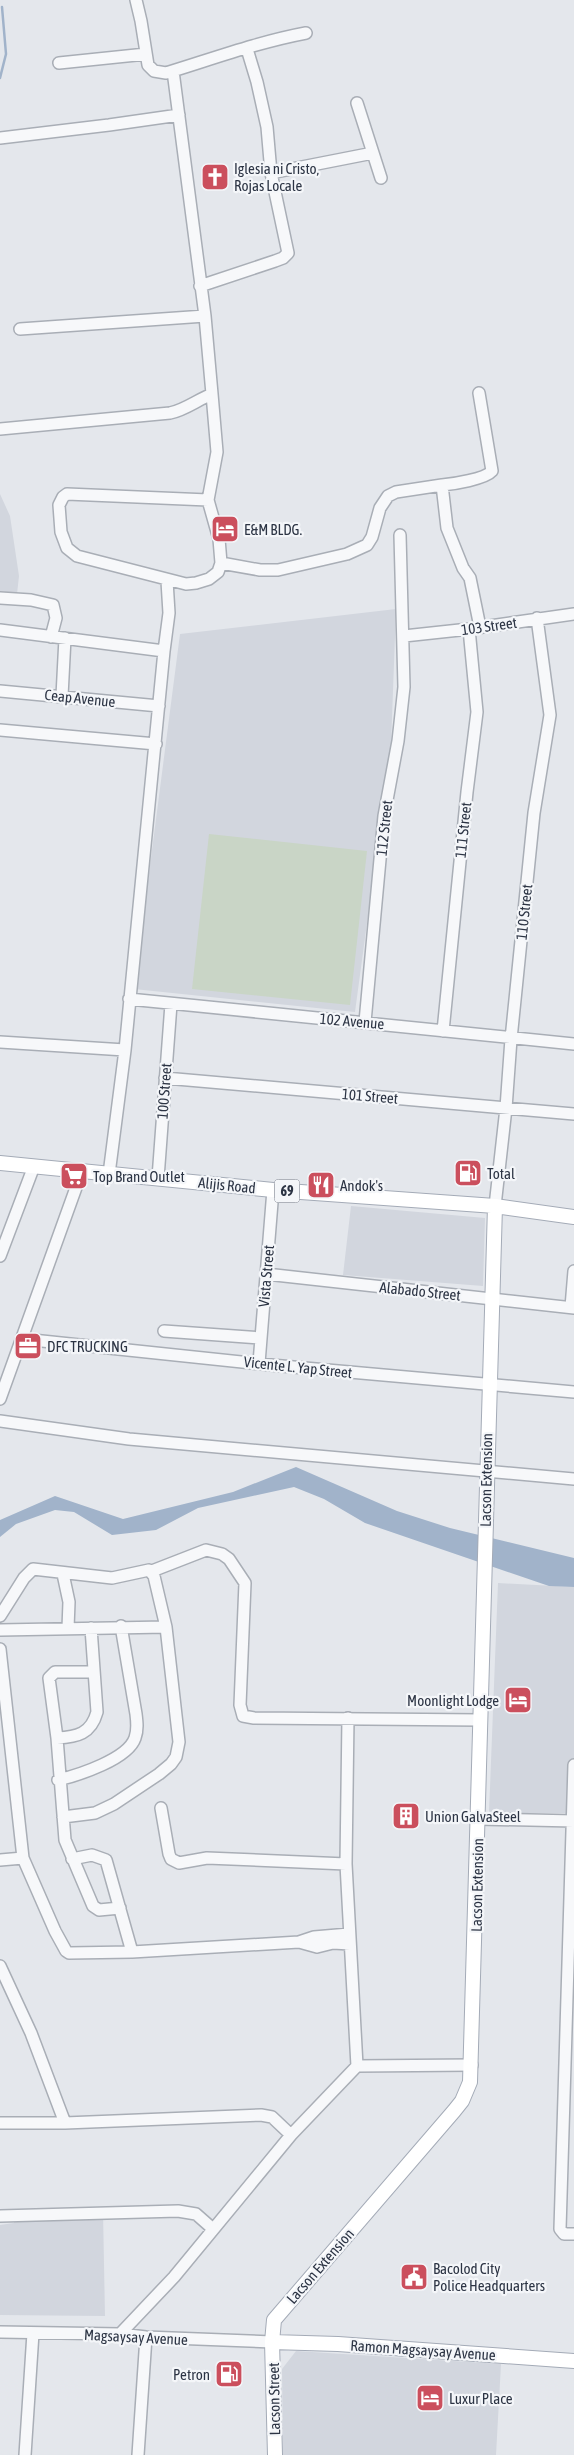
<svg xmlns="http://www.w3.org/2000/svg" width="574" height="2455" viewBox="0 0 574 2455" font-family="'Asap Condensed',sans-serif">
<rect width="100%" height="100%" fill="#e4e7ec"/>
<!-- built -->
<path fill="#d2d6de" d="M0 494 10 516 19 576 17 594 0 591Z
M396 609 391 745 355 1012 134 989 180 634Z
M351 1206 485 1218 483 1286 343 1275Z
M498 1583 574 1587V1813H489Z
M103 2211 105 2316 0 2315V2225L14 2223V2215Z
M296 2351 501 2364 496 2455H283L282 2369Z"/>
<!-- green -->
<path fill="#c9d5c6" d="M209 834 367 851 350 1005 192 989Z"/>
<!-- water -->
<path fill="#a1b3ca" d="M296 1467 397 1511 450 1528 574 1558V1587L549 1586 365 1523 324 1499 294 1487 198 1508 156 1530 112 1535 74 1512 55 1510 16 1524 0 1537V1520L55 1496 123 1519 233 1492Z"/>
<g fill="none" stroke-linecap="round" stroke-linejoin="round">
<!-- stream -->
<path stroke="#a1b3ca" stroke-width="2.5" d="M0 78 6 54 2 7"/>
<defs>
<path id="minor" d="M136 0 141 21 148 65 154 71 166 73C212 59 258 42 306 33
M59 63 146 54
M173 71 205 316 212 394 217 452 208 500 219 539 221 563 218 572 209 579 196 583 186 584 77 556 67 548 61 532 59 505 63 497 67 494 208 500
M0 138 109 125 179 115
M373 153 381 178
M271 173 373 153 357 103
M200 286 275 261 283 258 288 253 271 173 267 127 257 82 247 49
M20 329 205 316
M479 393 492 471C485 479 454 484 442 485L447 528 463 568 470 578 480 627
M0 429 170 413C185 410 197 400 212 394
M221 563 260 570H278L347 554 367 545 372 537 380 508 388 496 396 492 442 485
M0 598 31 600 53 605 56 618 51 637
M0 630 164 651
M404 636 469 629 574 614
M0 691 159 706
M62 696 65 638
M0 730 156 744
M129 999 574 1044
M365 1022 384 816 398 741 404 687 400 535
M443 1031 467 792 477 712 469 629
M0 1042 125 1050
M165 1078 574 1114
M109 1174 125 1050 164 651 169 613 167 581
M158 1178 171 1004
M495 1206 506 1108 511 1039 534 813 550 715 537 618
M0 1256 34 1166
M266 1274 574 1308
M571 1307 574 1271
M164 1331 261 1338
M23 1339 271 1365 574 1392
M259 1363 273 1190
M0 1399 82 1171
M0 1421 129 1439 574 1479
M152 1571 206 1550 222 1554 229 1559 245 1583 240 1705 243 1716 254 1718 480 1720
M63 1574 69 1602 68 1628
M0 1616 24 1578 33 1569 112 1578 149 1570 154 1576 166 1627 179 1742 176 1757 171 1764 159 1774 114 1804 95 1813 63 1817
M0 1630 166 1627
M0 1649 23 1858 55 1931 66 1951 69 1953 132 1952 299 1942 314 1937 349 1934
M92 1672H55L49 1678 57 1738 65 1840 93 1906 99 1910 120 1908
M348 1718 346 1864 357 2066
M57 1738C77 1737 91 1734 97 1712L91 1628
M574 1765 560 2229 564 2234H574
M58 1780C79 1775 128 1759 135 1738 138 1730 137 1722 136 1714L121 1626
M161 1808 169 1854 171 1859 179 1863 207 1858 346 1864
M479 1819 574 1821
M72 1859 92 1855 106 1860 132 1952
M0 1860 23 1858
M299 1942 317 1947 333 1943 350 1944
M0 1966 31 2033 65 2123 261 2115 272 2117 291 2135
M0 2123H65
M0 2216 178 2211 196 2214 213 2229
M0 2332 120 2334 146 2337 272 2342
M120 2334 174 2277 291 2135 357 2066 472 2065
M25 2455 33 2333
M138 2455 146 2337"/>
<path id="major" d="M0 1163 273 1190 495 1206 574 1217
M272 2342 338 2344 574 2361
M275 2455 272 2342 274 2320 454 2111 462 2101 470 2082 495 1206"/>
</defs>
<!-- minor casing -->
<use href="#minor" stroke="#a9aeb6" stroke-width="14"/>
<!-- major casing -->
<use href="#major" stroke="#a4abb7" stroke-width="16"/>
<!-- minor -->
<use href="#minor" stroke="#f7f8fa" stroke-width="11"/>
<!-- major -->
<use href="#major" stroke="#fff" stroke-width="14"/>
</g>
<!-- icons -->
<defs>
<symbol id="church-square" viewBox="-11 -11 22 22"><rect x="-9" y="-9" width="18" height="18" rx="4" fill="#cb4f5d" stroke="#f4f6f9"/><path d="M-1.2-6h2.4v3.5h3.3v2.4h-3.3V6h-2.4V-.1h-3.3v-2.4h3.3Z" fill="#fff"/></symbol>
<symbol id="hotel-square" viewBox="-11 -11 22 22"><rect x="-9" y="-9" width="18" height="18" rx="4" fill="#cb4f5d" stroke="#f4f6f9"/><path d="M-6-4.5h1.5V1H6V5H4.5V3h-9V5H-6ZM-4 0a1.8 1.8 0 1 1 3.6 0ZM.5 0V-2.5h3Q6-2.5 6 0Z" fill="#fff"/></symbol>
<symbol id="fuel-square" viewBox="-11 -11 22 22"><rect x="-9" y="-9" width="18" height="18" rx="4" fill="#cb4f5d" stroke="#f4f6f9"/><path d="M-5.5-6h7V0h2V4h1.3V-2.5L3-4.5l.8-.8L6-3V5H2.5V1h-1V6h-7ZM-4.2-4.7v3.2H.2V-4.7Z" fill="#fff"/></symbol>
<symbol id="supermarket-square" viewBox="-11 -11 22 22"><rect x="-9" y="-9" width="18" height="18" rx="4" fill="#cb4f5d" stroke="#f4f6f9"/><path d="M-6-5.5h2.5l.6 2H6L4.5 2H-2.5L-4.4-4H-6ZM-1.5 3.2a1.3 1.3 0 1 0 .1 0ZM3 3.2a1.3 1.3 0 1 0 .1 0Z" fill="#fff"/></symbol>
<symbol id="restaurant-square" viewBox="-11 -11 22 22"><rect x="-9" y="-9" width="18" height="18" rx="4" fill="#cb4f5d" stroke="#f4f6f9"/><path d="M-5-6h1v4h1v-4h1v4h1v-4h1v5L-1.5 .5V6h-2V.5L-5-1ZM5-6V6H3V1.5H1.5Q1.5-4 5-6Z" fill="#fff"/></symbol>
<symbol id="office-square" viewBox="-11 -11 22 22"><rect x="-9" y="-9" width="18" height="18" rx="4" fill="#cb4f5d" stroke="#f4f6f9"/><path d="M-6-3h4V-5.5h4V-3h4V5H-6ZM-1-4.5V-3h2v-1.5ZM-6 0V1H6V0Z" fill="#fff"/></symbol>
<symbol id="building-square" viewBox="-11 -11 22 22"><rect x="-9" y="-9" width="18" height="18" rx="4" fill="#cb4f5d" stroke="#f4f6f9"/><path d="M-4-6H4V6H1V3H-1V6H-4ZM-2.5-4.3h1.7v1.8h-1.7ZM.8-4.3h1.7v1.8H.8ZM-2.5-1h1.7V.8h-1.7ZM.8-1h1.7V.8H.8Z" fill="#fff"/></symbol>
<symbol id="civic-square" viewBox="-11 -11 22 22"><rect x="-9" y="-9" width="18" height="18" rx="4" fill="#cb4f5d" stroke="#f4f6f9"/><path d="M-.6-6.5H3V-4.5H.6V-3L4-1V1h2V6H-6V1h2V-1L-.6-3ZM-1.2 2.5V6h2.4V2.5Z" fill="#fff"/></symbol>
</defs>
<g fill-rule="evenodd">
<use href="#church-square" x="199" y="161" width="32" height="32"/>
<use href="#hotel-square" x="209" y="513" width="32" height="32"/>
<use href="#fuel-square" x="452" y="1157" width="32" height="32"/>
<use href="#supermarket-square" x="58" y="1160" width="32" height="32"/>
<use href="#restaurant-square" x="305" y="1169" width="32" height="32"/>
<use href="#office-square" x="12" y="1330" width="32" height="32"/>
<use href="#hotel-square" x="502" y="1684" width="32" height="32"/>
<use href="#building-square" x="390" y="1800" width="32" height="32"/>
<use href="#civic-square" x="398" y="2261" width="32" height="32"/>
<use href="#fuel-square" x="213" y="2358" width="32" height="32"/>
<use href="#hotel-square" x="414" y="2382" width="32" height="32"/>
</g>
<g text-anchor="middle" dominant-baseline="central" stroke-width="4.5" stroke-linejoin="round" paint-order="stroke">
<!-- shield labels -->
<rect fill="#f4f6f9" stroke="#686e7a" stroke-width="1" x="274.5" y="1179.5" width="25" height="23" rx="4"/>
<g font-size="14" font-weight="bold" fill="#2c3444">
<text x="287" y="1191">69</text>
</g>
<!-- poi labels -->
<g font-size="15" fill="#2c3444" stroke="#f4f6f9" text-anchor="start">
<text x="234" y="168">Iglesia ni Cristo,<tspan x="234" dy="17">Rojas Locale</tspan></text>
<text x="244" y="529">E&amp;M BLDG.</text>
<text x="487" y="1173">Total</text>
<text x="93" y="1176">Top Brand Outlet</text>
<text x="340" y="1185">Andok's</text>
<text x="47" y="1346">DFC TRUCKING</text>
<text x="499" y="1700" text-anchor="end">Moonlight Lodge</text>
<text x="425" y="1816">Union GalvaSteel</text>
<text x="433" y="2268">Bacolod City<tspan x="433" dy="17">Police Headquarters</tspan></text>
<text x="210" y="2374" text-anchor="end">Petron</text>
<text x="449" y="2398">Luxur Place</text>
</g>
<!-- street labels -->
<g font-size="15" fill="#2c3444" stroke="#f4f6f9">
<text transform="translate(489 626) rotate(-8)">103 Street</text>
<text transform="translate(80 698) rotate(6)">Ceap Avenue</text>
<text transform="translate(384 828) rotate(-84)">112 Street</text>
<text transform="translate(463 830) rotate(-84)">111 Street</text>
<text transform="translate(524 912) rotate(-84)">110 Street</text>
<text transform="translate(352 1021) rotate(5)">102 Avenue</text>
<text transform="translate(164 1091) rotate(-86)">100 Street</text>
<text transform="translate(370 1096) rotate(5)">101 Street</text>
<text transform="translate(227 1185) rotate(6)">Alijis Road</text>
<text transform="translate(266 1276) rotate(-85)">Vista Street</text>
<text transform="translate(420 1291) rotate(6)">Alabado Street</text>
<text transform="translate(298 1367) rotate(6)">Vicente L. Yap Street</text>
<text transform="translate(486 1480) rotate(-89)">Lacson Extension</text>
<text transform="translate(477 1885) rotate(-89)">Lacson Extension</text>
<text transform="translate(320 2266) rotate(-49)">Lacson Extension</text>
<text transform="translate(136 2337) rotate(3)">Magsaysay Avenue</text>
<text transform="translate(423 2350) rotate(4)">Ramon Magsaysay Avenue</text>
<text transform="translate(274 2399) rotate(-91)">Lacson Street</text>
</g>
</g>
</svg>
